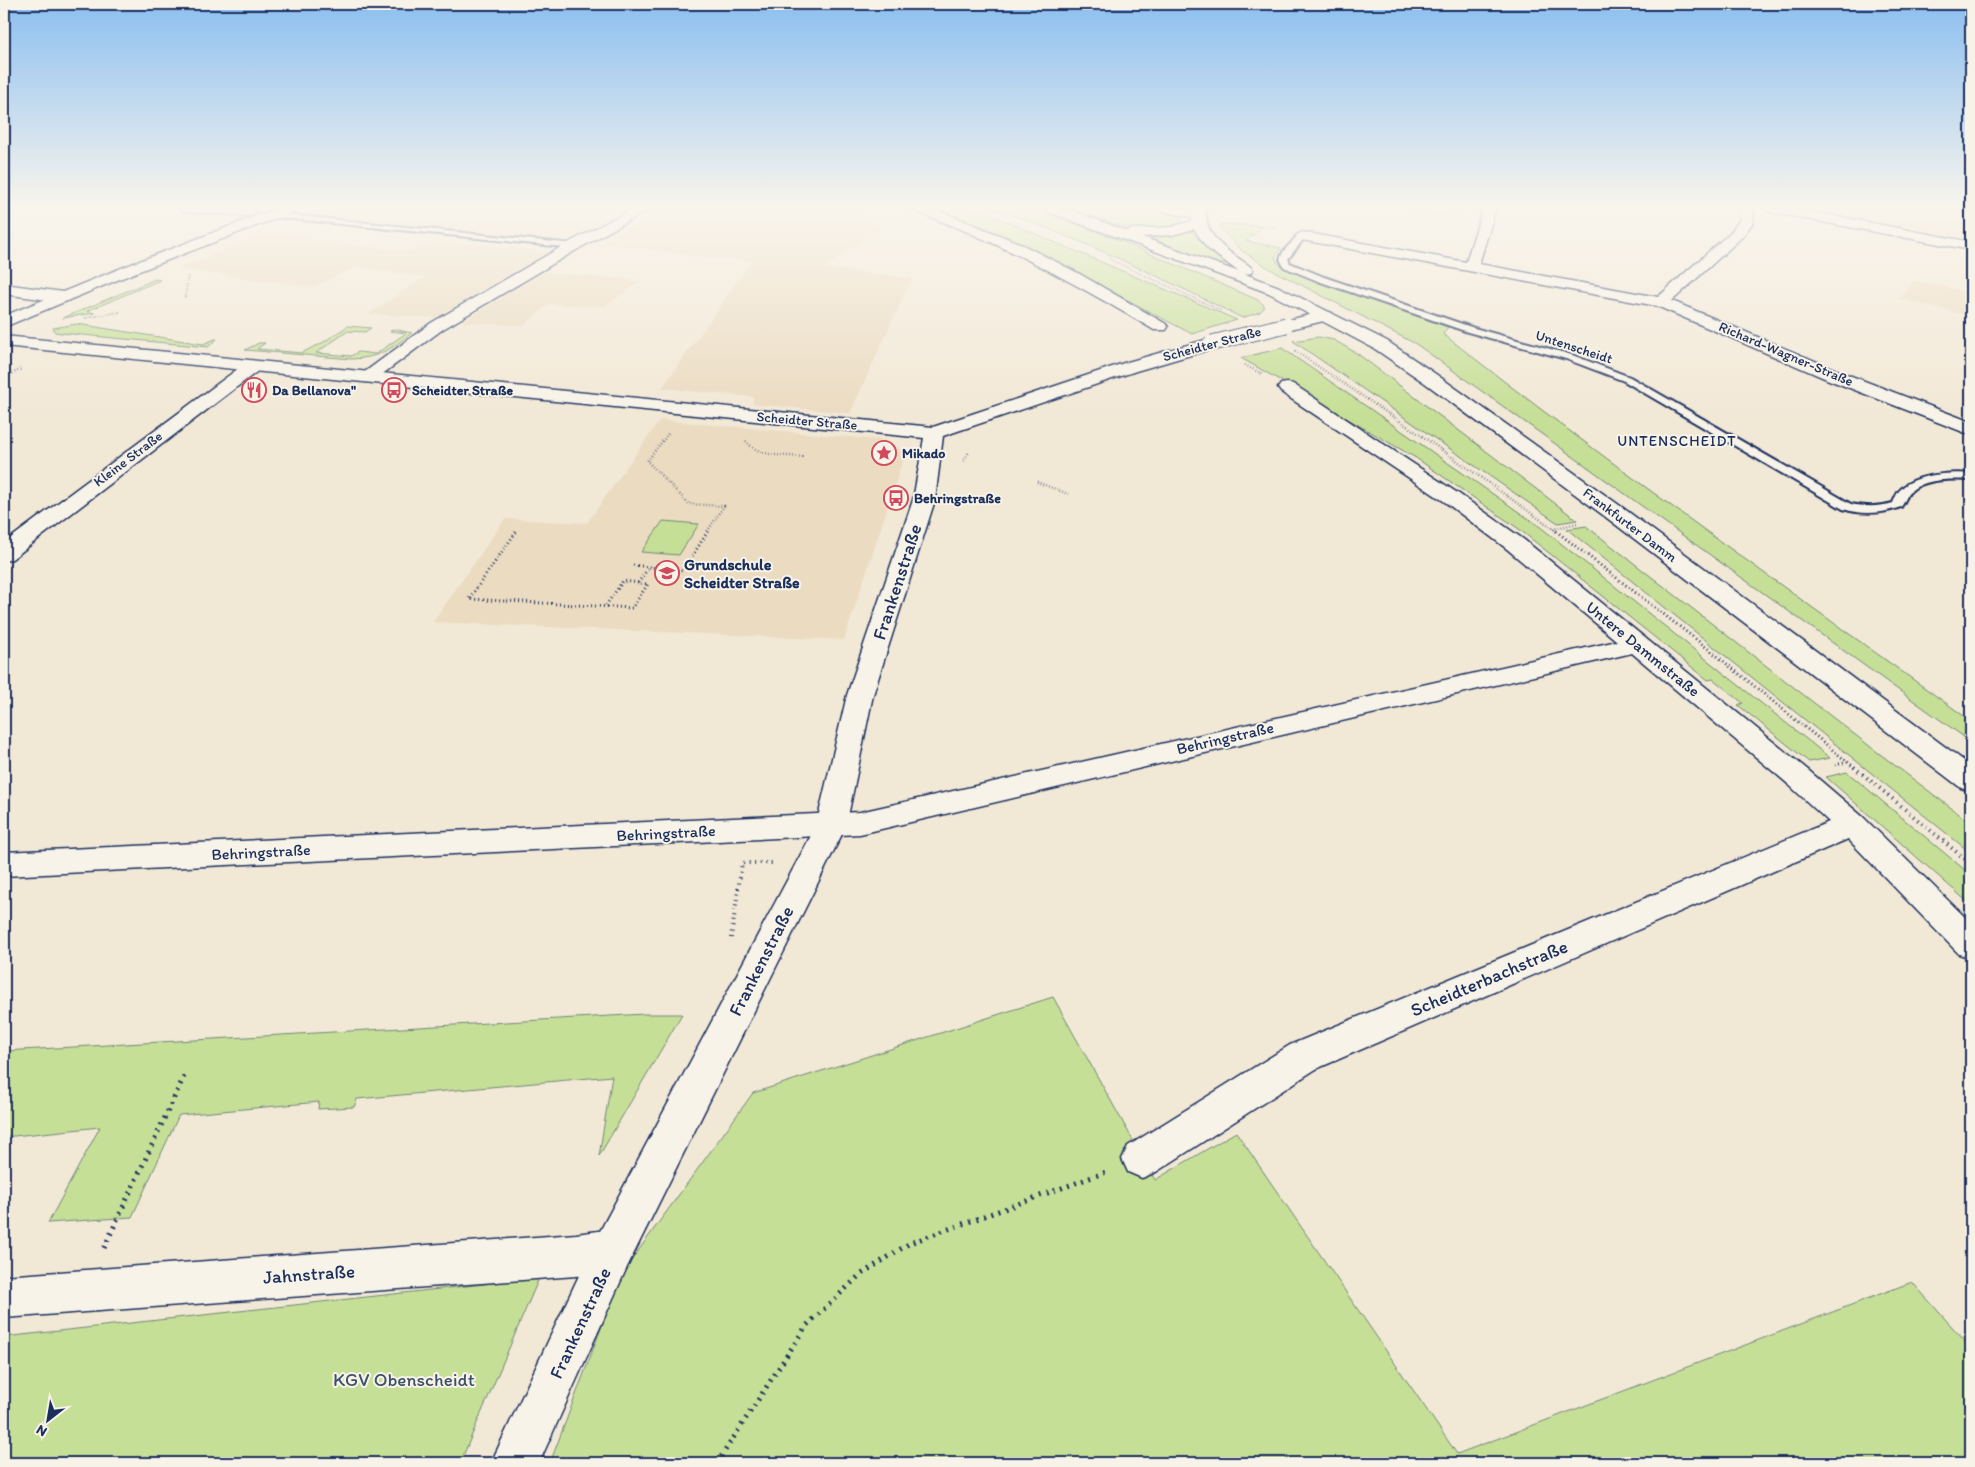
<svg xmlns="http://www.w3.org/2000/svg" width="1975" height="1467" viewBox="0 0 1975 1467" font-family="Itim,sans-serif">
<rect width="100%" height="100%" fill="#f2e8d6"/>
<filter id="ink" filterUnits="userSpaceOnUse"><feTurbulence type="fractalNoise" baseFrequency=".02" numOctaves="2"/><feDisplacementMap in="SourceGraphic" scale="10" xChannelSelector="R" yChannelSelector="G"/><feConvolveMatrix kernelMatrix="1 2 1 2 8 2 1 2 1" color-interpolation-filters="sRGB"/></filter>
<g filter="url(#ink)">
<!-- built -->
<path fill="#ebdbc1" d="M319 208H634L567 242 301 216Z
M666 208H822L867 217 880 229 824 268 912 278 850 413 753 404V397L662 388 752 261 701 257 602 243Z
M1787 208H1971V243L1841 218Z
M261 234 410 251 422 245 443 241 549 251 435 318 369 314 426 277 355 267 314 287 177 269Z
M544 272 640 281 606 306 549 304 524 326 461 322Z
M1913 281 1971 292V316L1899 299Z
M660 420 881 440 890 442 903 452 904 457 844 640 433 622 505 519 587 523Z"/>
<!-- green -->
<path fill="#c6df96" stroke="#70877a" d="M930 208H971L998 218 1237 320 1192 334 1021 244 972 223Z
M993 208H1033L1118 240 1258 300 1264 305V308L1260 312 1242 318C1161 277 1079 238 993 208Z
M1071 208C1106 208 1150 202 1182 217L1179 224C1142 239 1105 221 1071 208Z
M1225 224 1262 227 1246 241 1281 248 1275 257 1277 262 1285 268 1448 327 1443 334C1615 469 1794 594 1971 721V742L1416 344 1272 270 1242 251 1220 228V225Z
M1186 231 1192 232 1196 237 1226 263 1225 264H1217L1148 237Z
M155 279 160 280 87 311 94 313 63 318Z
M77 324 203 344 215 339H217L208 347 62 333 55 332 53 328Z
M348 326 371 328 365 332 348 331 316 353 351 356 358 352 376 354 406 333 390 331 394 329 412 333C391 349 379 358 352 359L245 350 259 343H265L257 349 302 353 315 346 319 345Z
M1319 337 1334 340 1358 354 1577 520 1558 523 1293 341Z
M1282 348 1539 526 1830 758 1809 762 1738 705 1743 703 1713 679 1708 680 1519 529 1416 458 1241 358Z
M663 521 699 524 679 555 641 552Z
M1586 526 1872 748 1971 823V853L1567 529Z
M1847 772 1971 875V905L1826 777Z
M1053 997 1155 1180 1236 1132 1457 1454 1912 1282 1971 1348V1463H550L622 1273 753 1093Z
M645 1014H682L599 1156 612 1076 357 1099 354 1107 318 1109 319 1102 179 1115 132 1217 48 1223 100 1127 4 1137V1051Z
M539 1278 460 1463H4V1337Z"/>
<g fill="none" stroke-linecap="round" stroke-linejoin="round">
<defs>
<path id="lane" d="M270 213 573 244 577 246 573 248 273 217 269 215Z
M1299 234 1306 236 1288 259 1290 263 1324 277 1474 328 1572 355 1630 377 1851 504C1865 507 1879 507 1893 503 1895 498 1897 492 1901 489 1915 474 1952 472 1971 474V480C1954 479 1922 478 1909 493 1906 497 1904 503 1901 507 1881 514 1863 515 1843 509L1624 381 1566 359 1468 332 1318 281 1284 267 1280 259 1283 252Z"/>
<path id="street" d="M178 208H250L256 212 249 216 184 212Z
M634 208H651L578 249 443 329 373 381 367 382 361 381 358 377 431 323 568 243Z
M913 208H932L1019 243 1078 273 1166 324 1168 327 1166 330H1154C1077 284 999 241 914 211Z
M1158 208H1188L1202 211 1204 214 1197 218 1164 212Z
M1483 208H1496L1479 264 1658 297 1732 231 1740 219V208H1754L1753 222 1742 237 1672 301 1841 372 1971 422V435L1829 380 1657 306 1302 240 1295 236 1302 232 1466 262Z
M1764 208H1793L1971 242V250L1770 212Z
M4 284 63 292 69 294 71 297 69 300 63 302 4 294Z
M253 361 259 362 262 366 259 370 12 559 4 561V543L247 362Z
M1287 383 1293 384 1459 494 1523 539 1808 770 1863 817 1971 923V958L1959 954 1848 839 1316 1069 1156 1172 1142 1178 1128 1172 1122 1159 1128 1146 1290 1045 1829 822 1788 784 1632 653 860 834 4 876V852L860 812 1617 641 1507 549 1445 502 1281 392 1278 388 1281 384Z
M613 1229 628 1235 634 1250 628 1265 613 1271 576 1276 4 1318V1276L576 1234Z"/>
<path id="secondary" d="M1326 311 1332 313 1334 316 1332 319 1286 330 1280 328 1278 325 1280 322Z
M4 336 933 427 1124 363 1212 338 1218 339 1220 343 1218 347 1136 371 943 436 935 500 873 695 846 826 628 1265 539 1463H491L598 1235 816 826 847 695 913 500 924 438 4 346Z"/>
<path id="primary" d="M277 208H296L295 211 134 273 4 327V316L124 267Z
M1045 208H1064L1127 231 1133 229 1171 227 1192 221V208H1206C1204 232 1219 245 1238 258 1243 262 1250 265 1253 270L1251 273 1245 274 1279 287 1387 341 1437 375 1619 505 1971 766V791L1961 788 1603 515 1425 383 1375 349 1269 293 1046 211ZM1194 229 1207 248 1239 272 1142 237 1172 235Z"/>
</defs>
<!-- lane casing -->
<use href="#lane" stroke="#1b2f5e" stroke-width="4"/>
<!-- street casing -->
<use href="#street" stroke="#1b2f5e" stroke-width="3"/>
<!-- secondary casing -->
<use href="#secondary" stroke="#1b2f5e" stroke-width="3"/>
<!-- primary casing -->
<use href="#primary" stroke="#1b2f5e" stroke-width="3"/>
<!-- path-far4 -->
<path stroke="#1b2f5e" stroke-width="2" stroke-dasharray="0.5 2" stroke-linecap="butt" d="M1414 213 1459 218
M1230 223 1276 228
M1109 259 1222 311
M185 297 188 275
M85 318 120 312"/>
<!-- path-far3 -->
<path stroke="#1b2f5e" stroke-width="2.5" stroke-dasharray="0.5 2.5" stroke-linecap="butt" d="M1295 351 1425 438 1558 532
M1245 365 1262 374
M4 378 21 369
M668 434 647 461 689 504 724 506 707 532
M746 441C760 458 785 455 805 457
M962 464 969 452
M1037 482 1068 494
M1553 529 1578 523"/>
<!-- path-far2 -->
<path stroke="#1b2f5e" stroke-width="3" stroke-dasharray="1 3" stroke-linecap="butt" d="M1556 531 1711 651 1855 768
M516 532 469 599 632 608 648 584 623 581 606 605
M633 565 683 571 708 531
M638 583 649 567
M1835 765 1847 762"/>
<!-- path-far1 -->
<path stroke="#1b2f5e" stroke-width="4" stroke-dasharray="1 4.5" stroke-linecap="butt" d="M1854 767 1971 864
M731 938 742 863H772"/>
<!-- path -->
<path stroke="#1b2f5e" stroke-width="5" stroke-dasharray="2 5.5" stroke-linecap="butt" d="M104 1248 186 1072
M717 1463 806 1326 860 1275 910 1243 1106 1172"/>
<!-- lane -->
<use href="#lane" fill="#f7f3e8" fill-rule="evenodd"/>
<!-- street -->
<use href="#street" fill="#f7f3e8" fill-rule="evenodd"/>
<!-- secondary -->
<use href="#secondary" fill="#f7f3e8" fill-rule="evenodd"/>
<!-- primary -->
<use href="#primary" fill="#f7f3e8" fill-rule="evenodd"/>
<defs>
<path id="secondary-bridge" d="M1212 343 1286 325"/>
</defs>
<!-- secondary-bridge casing -->
<use href="#secondary-bridge" stroke="#1b2f5e" stroke-width="17" stroke-linecap="butt"/>
<!-- secondary-bridge -->
<use href="#secondary-bridge" stroke="#f7f3e8" stroke-width="15"/>
</g>
</g>
<!-- sky -->
<linearGradient id="sky" x2="0" y2="1"><stop stop-color="#8cbff0"/><stop offset="0.5" stop-color="#f9f5ed"/><stop offset="1" stop-color="#f9f5ed" stop-opacity="0"/></linearGradient>
<rect width="1975" height="414" fill="url(#sky)"/>
<!-- icons -->
<defs>
<symbol id="restaurant-ring" viewBox="-11 -11 22 22"><circle r="9.5" fill="#f7f3e8" stroke="#d1495b" stroke-width="1.5"/><path d="M-5-6h1v4h1v-4h1v4h1v-4h1v5L-1.5 .5V6h-2V.5L-5-1ZM5-6V6H3V1.5H1.5Q1.5-4 5-6Z" fill="#d1495b"/></symbol>
<symbol id="bus-ring" viewBox="-11 -11 22 22"><circle r="9.5" fill="#f7f3e8" stroke="#d1495b" stroke-width="1.5"/><path d="M-5-6H5V4H4V6H2V4H-2V6H-4V4H-5ZM-3.5-4V0h7V-4ZM-3.5 1.2v1.5H-2V1.2ZM2 1.2v1.5H3.5V1.2Z" fill="#d1495b"/></symbol>
<symbol id="sight-ring" viewBox="-11 -11 22 22"><circle r="9.5" fill="#f7f3e8" stroke="#d1495b" stroke-width="1.5"/><path d="M0-6L1.8-2.2L6-1.7L2.9 1.2L3.7 5.4L0 3.3L-3.7 5.4L-2.9 1.2L-6-1.7L-1.8-2.2Z" fill="#d1495b"/></symbol>
<symbol id="school-ring" viewBox="-11 -11 22 22"><circle r="9.5" fill="#f7f3e8" stroke="#d1495b" stroke-width="1.5"/><path d="M0-5L7-2L0 1L-7-2ZM-4 1L0 2.5L4 1V4Q0 6-4 4Z" fill="#d1495b"/></symbol>
</defs>
<g fill-rule="evenodd">
<use href="#restaurant-ring" x="240" y="376" width="28" height="28"/>
<use href="#bus-ring" x="380" y="376" width="28" height="28"/>
<use href="#sight-ring" x="870" y="439" width="28" height="28"/>
<use href="#bus-ring" x="882" y="484" width="28" height="28"/>
<use href="#school-ring" x="653" y="559" width="28" height="28"/>
</g>
<g text-anchor="middle" dominant-baseline="central" stroke-width="4" stroke-linejoin="round" paint-order="stroke">
<!-- far-street labels -->
<g font-size="14" fill="#1b2f5e" stroke="#f7f3e8">
<text transform="translate(1212 344) rotate(-15)">Scheidter Straße</text>
<text transform="translate(1574 347) rotate(18)">Untenscheidt</text>
<text transform="translate(1786 354) rotate(23)">Richard-Wagner-Straße</text>
<text transform="translate(807 421) rotate(5)">Scheidter Straße</text>
<text transform="translate(128 459) rotate(-37)">Kleine Straße</text>
<text transform="translate(1630 525) rotate(37)">Frankfurter Damm</text>
</g>
<!-- far-poi labels -->
<g font-size="14" font-weight="bold" fill="#1b2f5e" stroke="#f7f3e8" text-anchor="start">
<text x="272" y="390">Da Bellanova"</text>
<text x="412" y="390">Scheidter Straße</text>
<text x="902" y="453">Mikado</text>
<text x="914" y="498">Behringstraße</text>
</g>
<!-- far-neighbourhood labels -->
<g font-size="15" letter-spacing="1" fill="#1b2f5e" stroke="#f7f3e8">
<text x="1677" y="441">UNTENSCHEIDT</text>
</g>
<!-- poi labels -->
<g font-size="16" font-weight="bold" fill="#1b2f5e" stroke="#f7f3e8" text-anchor="start">
<text x="684" y="564">Grundschule<tspan x="684" dy="18">Scheidter Straße</tspan></text>
</g>
<!-- street labels -->
<g font-size="16" fill="#1b2f5e" stroke="#f7f3e8">
<text transform="translate(1643 649) rotate(39)">Untere Dammstraße</text>
<text transform="translate(1225 738) rotate(-13)">Behringstraße</text>
<text transform="translate(666 833) rotate(-3)">Behringstraße</text>
<text transform="translate(261 852) rotate(-3)">Behringstraße</text>
</g>
<!-- near-street labels -->
<g font-size="19" fill="#1b2f5e" stroke="#f7f3e8">
<text transform="translate(897 582) rotate(-72)">Frankenstraße</text>
<text transform="translate(761 961) rotate(-63)">Frankenstraße</text>
<text transform="translate(1489 978) rotate(-23)">Scheidterbachstraße</text>
<text transform="translate(309 1274) rotate(-4)">Jahnstraße</text>
<text transform="translate(580 1323) rotate(-65)">Frankenstraße</text>
</g>
<!-- near-park labels -->
<g font-size="19" fill="#3d5269" stroke="#f7f3e8">
<text x="404" y="1379">KGV Obenscheidt</text>
</g>
</g>
<!-- margin -->
<rect width="1975" height="1467" fill="none" stroke="#f7f3e8" stroke-width="20"/>
<rect x="10" y="10" width="1955" height="1447" fill="none" stroke="#1b2f5e" stroke-width="2" filter="url(#ink)"/>
<!-- north arrow -->
<g transform="translate(48 1420) rotate(211)" stroke="#f7f3e8" stroke-width="4" paint-order="stroke">
<path d="M0-4L9 19L0 12L-9 19Z" fill="#1b2f5e"/>
<text y="-8" font-size="14" font-weight="bold" text-anchor="middle" fill="#1b2f5e">N</text>
</g>
</svg>
